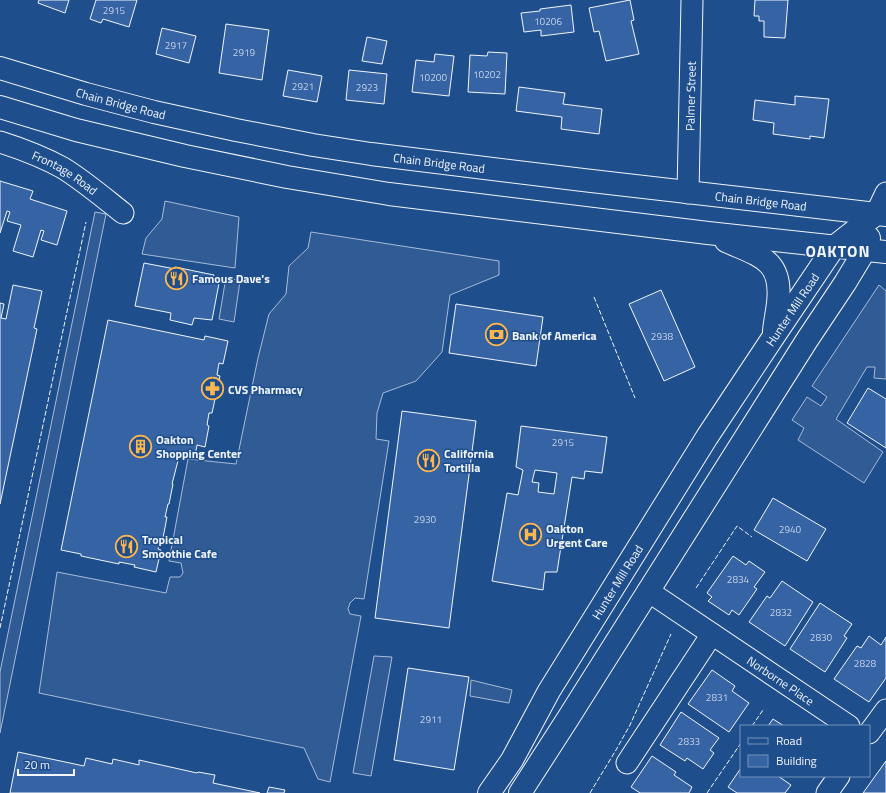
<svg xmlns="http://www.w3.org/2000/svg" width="886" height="793" viewBox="0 0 886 793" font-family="'Titillium Web',sans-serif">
<rect width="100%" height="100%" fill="#1f4e8c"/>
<!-- parking -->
<path fill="#305b95" stroke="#a8bbd7" d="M165 201 239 217 235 268 142 254 146 238 162 219Z
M95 212 106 214 0 733V672Z
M311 232 499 261V275L450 295 442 352 416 381 383 393 377 413 376 439 389 441 364 599 355 598 350 603 348 609 350 614 361 616 330 782 318 779 304 748 39 693 57 572 166 593 170 577H180L183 573 181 563 169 561 188 459 236 464 258 358 269 314 286 294 289 266 308 248Z
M226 277 240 281 234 322 219 319Z
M879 285 886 291V379L874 378 875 367H867L836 419 883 452 864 483 798 440 804 428 792 420 807 397 821 406 827 397 812 386Z
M374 656 392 657 371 776 353 773Z
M471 680 512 690 509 703 470 696Z"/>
<!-- building -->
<path fill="#3563a3" stroke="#f2f6ff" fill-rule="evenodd" d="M39 0H69L65 13 38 3Z
M96 0H137L129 27 103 19 101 23 90 19Z
M630 0 634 20 631 21 639 54 606 61 599 31 594 32 589 8Z
M755 0H788L785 38 764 37V21H759V16H754Z
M571 5 574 32 541 36V30L524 32 521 13 540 11V9Z
M226 24 269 30 262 80 219 73Z
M162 28 196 36 189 63 156 54Z
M367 37 387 41 382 64 362 61Z
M488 52 507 53 505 94 468 92 470 55 487 56Z
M435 54 454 56 449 96 412 92 416 60 434 62Z
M288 70 322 76 317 102 283 96Z
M349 70 387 74 384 104 346 100Z
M519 87 565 93 563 104 602 109 599 134 561 129 562 117 516 111Z
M795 96 829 99 824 138 810 136V139L773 134 774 123 753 120 755 100 795 105Z
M0 181 33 191 30 199 67 211 57 245 41 240 44 231 41 230 33 257 13 251 21 225 7 221 10 212 7 211 0 233Z
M144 263 175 269V267L214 275 213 277 220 278 212 320 194 318 192 325 170 320 171 313 135 306Z
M13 285 42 291 34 328 37 329 0 504V303L4 304 1 318 6 319Z
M661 290 695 367 664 381 629 304Z
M456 304 543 317 536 366 449 353Z
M108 320 204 340 205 336 228 341 223 364 219 363 217 375 220 376 212 413H209L207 425 209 426 205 447 197 445 195 456 180 453 172 484H173L169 504H168L165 517H167L163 538H161L158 549 161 550 156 572 134 567 135 565 119 562V564L81 556V554L61 550Z
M868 388 886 399V448L847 423Z
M402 411 476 421 449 628 375 618Z
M521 426 607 437 602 473 585 471 584 479 572 477 557 572H545L543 590 492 581 507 493 518 495 523 470 516 467ZM535 470 557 473 554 494 538 492 539 483 532 482Z
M773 498 826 529 807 561 754 530Z
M733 556 746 565 749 561 765 572 754 587 757 589 739 615 732 610 729 615 708 601 712 597 707 593Z
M782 581 813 602 785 646 749 622 767 596 770 598Z
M820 603 852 624 844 636 847 638 825 672 790 649Z
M869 636 881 645 886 637V678L869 702 834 679 857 646 861 648Z
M408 668 469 677 454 770 394 760Z
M712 670 735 686 732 691 749 703 729 732 688 704Z
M681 712 719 738 710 750 714 753 703 769 687 758 685 761 660 745Z
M773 719 784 726H768Z
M18 752 84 766 86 758 112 764 113 759 139 765V760L197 773 198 772 215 775 213 783 260 793H10Z
M652 756 676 772 674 775 692 787 689 793H640L631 787Z
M886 761V793H863Z
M741 768V776H778L791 785 785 793H737L728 787Z
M269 787 285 790 284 793H267Z"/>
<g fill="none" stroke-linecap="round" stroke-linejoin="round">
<defs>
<g id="minor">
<path id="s1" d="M0 142C22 149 43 157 63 168 84 181 104 198 123 213"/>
<path id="s2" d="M688 193 692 0"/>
<path d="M876 214 886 193"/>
<path id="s3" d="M648 591 849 726"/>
<path d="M869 733 886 710"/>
<path d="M627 763 712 634"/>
<path d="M827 793 839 776"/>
</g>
<g id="major">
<path id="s4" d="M0 68 86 94 154 112 236 130 313 145 371 154 583 180 886 215"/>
<path d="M0 107 76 130 185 156 287 177 389 194 708 233 886 252"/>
<path d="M726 241C759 256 783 259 778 303 777 312 775 321 774 331"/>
<path id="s5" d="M489 793 512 760 549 691 707 437 774 336 834 247 876 214"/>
<path d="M520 793 567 720 807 340 845 283 865 250 869 238"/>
</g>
</defs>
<!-- minor casing -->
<use href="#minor" stroke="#f2f6ff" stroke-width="23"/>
<!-- major casing -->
<use href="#major" stroke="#f2f6ff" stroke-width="24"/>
<!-- minor -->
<use href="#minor" stroke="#1f4e8c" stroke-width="21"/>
<!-- major -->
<use href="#major" stroke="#1f4e8c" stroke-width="22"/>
<!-- fence -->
<path stroke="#f2f6ff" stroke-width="1" stroke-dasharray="5 2" stroke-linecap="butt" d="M594 297 635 398
M696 588 737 526 752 537
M0 628 86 222
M752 726 763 710
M590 793 616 750 630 725 671 634
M707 793 741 743"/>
</g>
<!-- icons -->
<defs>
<symbol id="restaurant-ring" viewBox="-11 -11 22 22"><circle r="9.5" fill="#1f4e8c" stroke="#ffb74d" stroke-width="1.5"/><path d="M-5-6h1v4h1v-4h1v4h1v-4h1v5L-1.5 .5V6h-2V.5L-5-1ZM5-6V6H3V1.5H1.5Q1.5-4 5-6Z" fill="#ffb74d"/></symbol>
<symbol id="bank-ring" viewBox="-11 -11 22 22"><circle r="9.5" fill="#1f4e8c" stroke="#ffb74d" stroke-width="1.5"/><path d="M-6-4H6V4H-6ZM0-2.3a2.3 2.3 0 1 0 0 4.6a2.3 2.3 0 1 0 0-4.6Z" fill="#ffb74d"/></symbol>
<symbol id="pharmacy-ring" viewBox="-11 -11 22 22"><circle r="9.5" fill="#1f4e8c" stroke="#ffb74d" stroke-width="1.5"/><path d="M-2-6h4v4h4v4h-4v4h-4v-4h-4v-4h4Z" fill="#ffb74d"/></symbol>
<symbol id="building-ring" viewBox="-11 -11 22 22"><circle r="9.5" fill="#1f4e8c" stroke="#ffb74d" stroke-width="1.5"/><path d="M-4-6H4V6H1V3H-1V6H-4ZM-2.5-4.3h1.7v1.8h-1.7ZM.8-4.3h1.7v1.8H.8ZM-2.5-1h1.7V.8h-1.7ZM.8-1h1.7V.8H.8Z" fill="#ffb74d"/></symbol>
<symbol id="hospital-ring" viewBox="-11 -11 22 22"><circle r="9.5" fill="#1f4e8c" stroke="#ffb74d" stroke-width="1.5"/><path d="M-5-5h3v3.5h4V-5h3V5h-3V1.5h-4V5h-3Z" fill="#ffb74d"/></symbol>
</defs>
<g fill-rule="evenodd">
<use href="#restaurant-ring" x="164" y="266" width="25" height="25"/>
<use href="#bank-ring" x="484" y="322" width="25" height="25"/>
<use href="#pharmacy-ring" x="200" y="376" width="25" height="25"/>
<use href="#building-ring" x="128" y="434" width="25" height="25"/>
<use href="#restaurant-ring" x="416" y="448" width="25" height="25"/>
<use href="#hospital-ring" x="518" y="522" width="25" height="25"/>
<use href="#restaurant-ring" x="114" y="534" width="25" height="25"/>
</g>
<g text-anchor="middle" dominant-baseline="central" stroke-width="3" stroke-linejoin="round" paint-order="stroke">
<!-- number labels -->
<g font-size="10" fill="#c3d1e8">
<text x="114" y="10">2915</text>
<text x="548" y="21">10206</text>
<text x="176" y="45">2917</text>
<text x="244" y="52">2919</text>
<text x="487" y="74">10202</text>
<text x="433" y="77">10200</text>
<text x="303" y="86">2921</text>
<text x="367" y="87">2923</text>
<text x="662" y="336">2938</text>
<text x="563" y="442">2915</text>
<text x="425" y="519">2930</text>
<text x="790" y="529">2940</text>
<text x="738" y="579">2834</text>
<text x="781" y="612">2832</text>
<text x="821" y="637">2830</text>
<text x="865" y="663">2828</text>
<text x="717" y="697">2831</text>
<text x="431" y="719">2911</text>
<text x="689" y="741">2833</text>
</g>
<!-- street labels -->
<g font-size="12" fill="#f2f6ff" stroke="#1f4e8c">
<text stroke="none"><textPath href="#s2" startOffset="97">Palmer Street</textPath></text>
<text stroke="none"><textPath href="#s4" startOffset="126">Chain Bridge Road</textPath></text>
<text stroke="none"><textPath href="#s4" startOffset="450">Chain Bridge Road</textPath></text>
<text stroke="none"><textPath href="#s1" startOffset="72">Frontage Road</textPath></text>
<text stroke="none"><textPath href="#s4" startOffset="774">Chain Bridge Road</textPath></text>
<text stroke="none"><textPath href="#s5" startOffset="571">Hunter Mill Road</textPath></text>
<text stroke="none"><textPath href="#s5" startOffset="247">Hunter Mill Road</textPath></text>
<text stroke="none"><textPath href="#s3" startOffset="160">Norborne Place</textPath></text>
</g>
<!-- poi labels -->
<g font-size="12" font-weight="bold" fill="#f2f6ff" stroke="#1f4e8c" text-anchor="start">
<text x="192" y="278">Famous Dave's</text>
<text x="512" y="335">Bank of America</text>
<text x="228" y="389">CVS Pharmacy</text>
<text x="156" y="439">Oakton<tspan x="156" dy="14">Shopping Center</tspan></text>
<text x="444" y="453">California<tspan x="444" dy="14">Tortilla</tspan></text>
<text x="546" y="528">Oakton<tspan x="546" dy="14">Urgent Care</tspan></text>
<text x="142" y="539">Tropical<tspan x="142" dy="14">Smoothie Cafe</tspan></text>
</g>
<!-- district labels -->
<g font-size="16" font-weight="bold" letter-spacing="1" fill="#f2f6ff" stroke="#1f4e8c">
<text x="838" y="251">OAKTON</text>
</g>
</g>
<!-- legend -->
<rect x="740" y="725" width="130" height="52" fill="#1f4e8c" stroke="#7391ba"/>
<rect x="748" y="738" width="20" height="6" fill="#1f4e8c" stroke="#7391ba"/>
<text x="776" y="745" font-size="12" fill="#f2f6ff">Road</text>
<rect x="748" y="755" width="20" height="12" fill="#3563a3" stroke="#7391ba"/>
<text x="776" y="765" font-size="12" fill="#f2f6ff">Building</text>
<!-- scale -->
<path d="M18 769v6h56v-6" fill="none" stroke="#f2f6ff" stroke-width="2"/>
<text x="24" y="769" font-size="12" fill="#f2f6ff" stroke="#1f4e8c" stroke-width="3" paint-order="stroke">20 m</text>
</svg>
